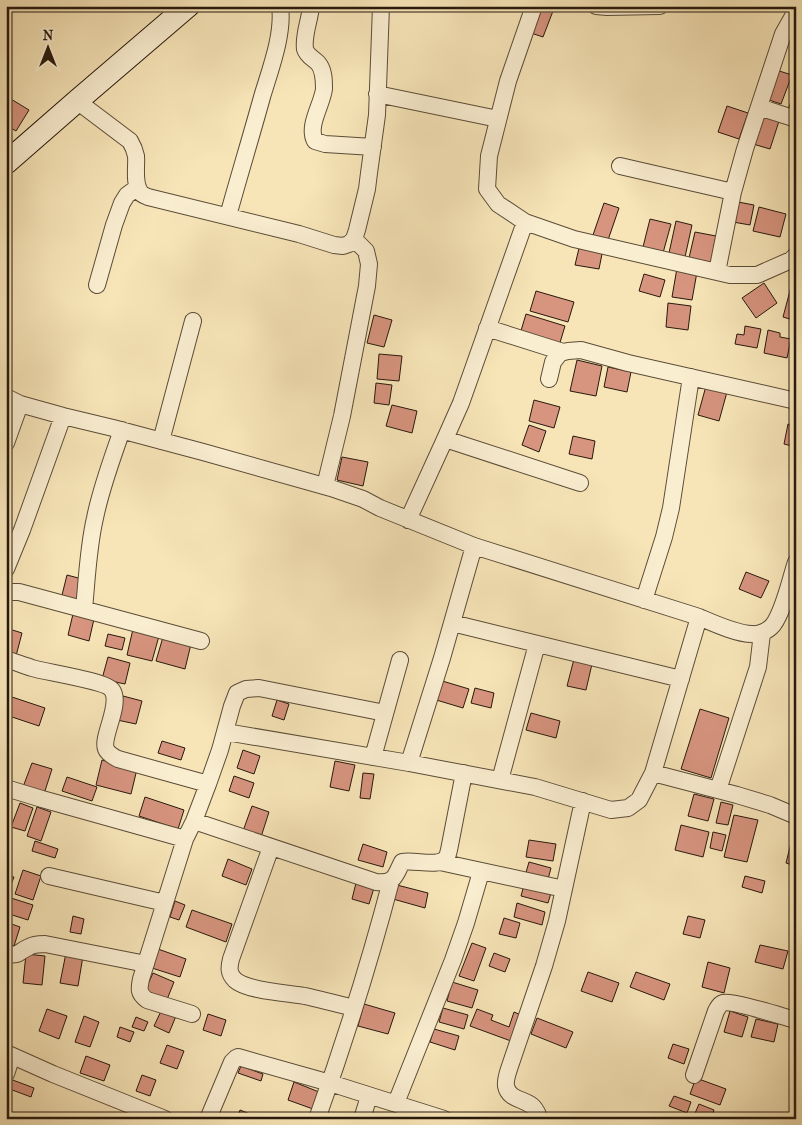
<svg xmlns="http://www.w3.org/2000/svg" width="802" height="1125" viewBox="0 0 802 1125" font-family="'IM FELL French Canon',serif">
<rect width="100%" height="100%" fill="#f7e5b8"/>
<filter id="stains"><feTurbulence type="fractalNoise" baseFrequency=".004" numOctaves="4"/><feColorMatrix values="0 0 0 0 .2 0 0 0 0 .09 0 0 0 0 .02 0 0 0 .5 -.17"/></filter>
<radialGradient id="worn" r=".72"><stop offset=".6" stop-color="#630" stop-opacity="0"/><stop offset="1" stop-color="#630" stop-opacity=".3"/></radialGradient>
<!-- building -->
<path fill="#d7947f" stroke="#27190c" d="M539 6 553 11 543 37 528 32Z
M776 70 792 75 781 104 766 99Z
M796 86V111L788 110Z
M6 96 29 110 16 131 6 125Z
M727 106 748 113 739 139 718 132Z
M761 116 779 121 770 149 753 144Z
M738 202 754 205 750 225 733 222Z
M604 203 619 208 608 240 593 235Z
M759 207 786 214 780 237 753 231Z
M650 219 671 224 663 253 643 247Z
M676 221 692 225 685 257 669 253Z
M695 232 716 236 711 263 689 258Z
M580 244 603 249 599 269 575 265Z
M677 268 697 272 692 300 672 297Z
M644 274 665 280 660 297 639 291Z
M764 283 777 303 756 318 742 298Z
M791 287 796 289V310L793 320 783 317Z
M536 291 574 302 568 322 530 311Z
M668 303 691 306 688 330 666 327Z
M526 314 565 326 559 346 520 334Z
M374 315 392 320 384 347 367 343Z
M745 326 761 329 757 348 735 344 737 334 744 335Z
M768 330 780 333V337L791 339 787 358 764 353Z
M379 354 402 356 399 381 377 379Z
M577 360 602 366 596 396 570 391Z
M608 367 631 372 627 392 604 387Z
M376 383 392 385 389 405 374 403Z
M706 386 727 392 719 421 698 415Z
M534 400 560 407 554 428 529 421Z
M795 404H796V420L792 419Z
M392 405 417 411 412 433 386 426Z
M788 424 796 426V447L784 444Z
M529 425 546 431 539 452 522 445Z
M573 436 595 441 592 459 569 454Z
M342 457 368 462 363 486 337 480Z
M746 572 769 581 761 598 739 589Z
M67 575 82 579 76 603 61 599Z
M73 614 94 619 89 641 68 635Z
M6 628 22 633 16 656 6 653Z
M133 629 159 636 152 661 127 655Z
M108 634 125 638 122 650 105 646Z
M163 637 191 644 185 669 156 661Z
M108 657 130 663 125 684 102 679Z
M574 659 592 664 586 690 567 686Z
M439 680 469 689 463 708 433 699Z
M475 688 494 693 491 708 471 703Z
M6 695 45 708 39 726 6 715Z
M123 696 142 701 136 724 117 720Z
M277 700 289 704 284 720 272 716Z
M700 709 729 718 711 778 681 769Z
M531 713 560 721 556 738 526 730Z
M162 741 185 748 181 760 158 753Z
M243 750 260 756 254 774 237 768Z
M102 760 137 769 131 794 96 785Z
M335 761 355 765 349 791 330 787Z
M32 763 52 769 44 794 23 787Z
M363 773 374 774 370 799 360 798Z
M234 776 254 783 249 798 229 791Z
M67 777 97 787 92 801 62 791Z
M694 794 714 799 708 821 688 816Z
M145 797 184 810 178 829 139 816Z
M721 802 733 805 728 825 716 823Z
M20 803 33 808 25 831 11 827Z
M252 806 269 812 261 837 243 831Z
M37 807 51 812 41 841 27 836Z
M734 815 758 820 747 862 724 857Z
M681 825 709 832 703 857 675 850Z
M713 832 726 835 722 851 710 848Z
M793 835 796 836V866L786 863Z
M529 840 556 844 553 861 526 857Z
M35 841 58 849 55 858 32 851Z
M363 844 387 852 383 867 358 860Z
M228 859 252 869 246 885 222 876Z
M529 862 551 868 547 883 525 876Z
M23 870 41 876 33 900 15 894Z
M6 875 14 877 6 898Z
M745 876 765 881 762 893 742 887Z
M356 883 374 888 369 904 352 899Z
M397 885 428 893 425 908 393 899Z
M524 885 551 893 548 903 521 896Z
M11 898 33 905 28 920 6 913Z
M175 901 185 905 179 920 170 917Z
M517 903 545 912 542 925 514 917Z
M192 910 232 924 226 942 186 927Z
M73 916 84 919 81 934 70 932Z
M688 916 705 920 700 938 683 934Z
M504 918 520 923 516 938 499 934Z
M6 922 20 927 14 946 6 943Z
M472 943 486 948 474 981 459 976Z
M760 945 788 951 783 969 755 962Z
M158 949 186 959 180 977 152 968Z
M66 953 83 956 78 986 60 983Z
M494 953 510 959 505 972 489 966Z
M26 954 45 956 42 985 23 983Z
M708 962 730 968 724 993 702 987Z
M588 972 619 983 612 1002 581 991Z
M636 972 670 984 664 1000 630 987Z
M153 973 174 982 166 1002 144 993Z
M452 982 478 990 472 1008 447 1001Z
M364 1004 395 1013 388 1034 358 1026Z
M443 1008 468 1015 464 1029 439 1022Z
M47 1009 67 1016 59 1039 39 1031Z
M162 1009 176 1016 169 1033 154 1026Z
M477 1009 493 1015 491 1020 509 1027 514 1012 521 1015 511 1041 470 1026Z
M730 1011 748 1017 742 1037 724 1032Z
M208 1014 226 1020 221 1036 203 1030Z
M84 1016 99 1022 90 1047 75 1042Z
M136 1017 148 1022 144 1031 132 1027Z
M537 1018 573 1032 566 1048 531 1034Z
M756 1019 778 1024 774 1042 751 1037Z
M120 1027 134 1032 130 1042 117 1037Z
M434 1029 459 1036 455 1050 430 1042Z
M673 1044 689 1049 684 1064 668 1058Z
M167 1045 184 1051 177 1069 160 1063Z
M86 1056 110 1065 104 1081 80 1073Z
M241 1066 263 1074 261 1081 238 1073Z
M142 1075 156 1080 150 1096 136 1091Z
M696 1078 726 1089 720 1105 690 1094Z
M10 1079 34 1088 31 1097 7 1088Z
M294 1082 319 1092 313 1109 288 1100Z
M674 1096 691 1102 687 1113 669 1106Z
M699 1104 714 1110 711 1119 693 1118Z
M240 1110 260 1118 237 1119Z"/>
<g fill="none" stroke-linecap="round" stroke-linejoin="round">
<defs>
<path id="street" d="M311 6C310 20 303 35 305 49 307 56 313 58 318 63 324 70 324 80 324 89 322 105 307 126 315 141L325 144 373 147
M534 6 508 81 489 156 487 189 498 204 525 222 574 239 730 275H757L791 260 796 255
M596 6 607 7 660 6
M377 94 498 119
M77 101 130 141C133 146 135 151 136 156 137 167 133 184 141 193 142 195 146 196 148 197L299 234 334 245 343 246 349 244 354 239 357 230 367 189 369 173 377 115 381 6
M759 107 796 119
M620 166 733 192
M228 216C239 176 251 137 262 97 270 70 284 34 280 6
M717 272 733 192 745 149 783 34 796 11
M97 285 114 225 122 203 127 195 138 187
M487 328 563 352
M549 379 553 362 560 353 568 351 581 350 628 363 796 401
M6 397 20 404 63 416 113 428 203 452 331 488 363 499 380 508 474 546 699 617 653 773 737 795 770 805 796 816
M445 439 580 483
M161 441 193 321
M6 443 20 404
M325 486 342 416 367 286 369 264 366 251 354 239
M408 520 445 439 461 403 525 222
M6 569 22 530 63 416
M6 592H19L201 641
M644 600 664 537 671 508 691 377
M84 609C87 579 88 548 95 518 101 488 112 459 122 430
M699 617C713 623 737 634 752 634 759 635 768 631 773 625 784 610 790 580 796 562
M452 623 681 679
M6 659C15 662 23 665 32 668 45 672 106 681 112 690 122 704 101 737 106 749 108 754 114 757 118 759L208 784 194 821
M226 732 409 763 442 658 474 546
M373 757 400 660
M409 763 535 787 611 810 628 808 639 800 653 773
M500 780 537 644
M208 784 220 750 232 706 237 693 246 689 259 688 385 713
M6 788 42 799 185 839
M718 790 758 667 762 633
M271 847 231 959C229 967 228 973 235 980 247 991 288 993 305 996 322 1000 338 1004 354 1008
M440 862 564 889
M49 876 165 903
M6 954C21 956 17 952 29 947 34 944 40 944 45 944L146 964
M192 1014 147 1000C138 993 139 989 141 979L185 839 194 821 376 882C395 884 395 876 402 862 414 859 438 868 446 858 448 856 448 853 449 850L464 773
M6 1053 53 1074 165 1119
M6 1074 12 1056
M694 1075 716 1011C718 1008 719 1004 723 1003 731 1000 784 1017 796 1020
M396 1103 453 960 466 923 481 872
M208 1119 232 1062 236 1058 238 1057 330 1083 444 1119
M317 1119C345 1041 370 961 391 881
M362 1119 369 1096
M539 1119C538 1116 538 1113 536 1111 530 1098 509 1102 506 1086 505 1080 508 1072 510 1066L544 966 557 921 583 801"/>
<path id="secondary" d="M6 163 77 101 188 6"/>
</defs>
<!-- street casing -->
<use href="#street" stroke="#5b4c37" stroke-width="18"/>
<!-- secondary casing -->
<use href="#secondary" stroke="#27190c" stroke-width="24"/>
<!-- street -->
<use href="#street" stroke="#faeed1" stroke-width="16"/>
<!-- secondary -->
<use href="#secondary" stroke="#faeed1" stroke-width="22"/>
</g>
<!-- margin -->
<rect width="802" height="1125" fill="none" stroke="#f7e5b8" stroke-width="25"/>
<rect x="8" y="8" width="787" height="1110" fill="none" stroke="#27190c" stroke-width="2.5"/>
<rect x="12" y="12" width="777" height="1100" fill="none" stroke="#27190c"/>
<!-- north arrow -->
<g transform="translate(48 48)" stroke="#faeed1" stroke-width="4" paint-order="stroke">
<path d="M0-4L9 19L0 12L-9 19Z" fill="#27190c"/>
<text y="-8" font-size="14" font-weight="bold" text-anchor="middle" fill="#27190c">N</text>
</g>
<rect width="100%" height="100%" filter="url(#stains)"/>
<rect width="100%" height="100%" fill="url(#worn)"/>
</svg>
